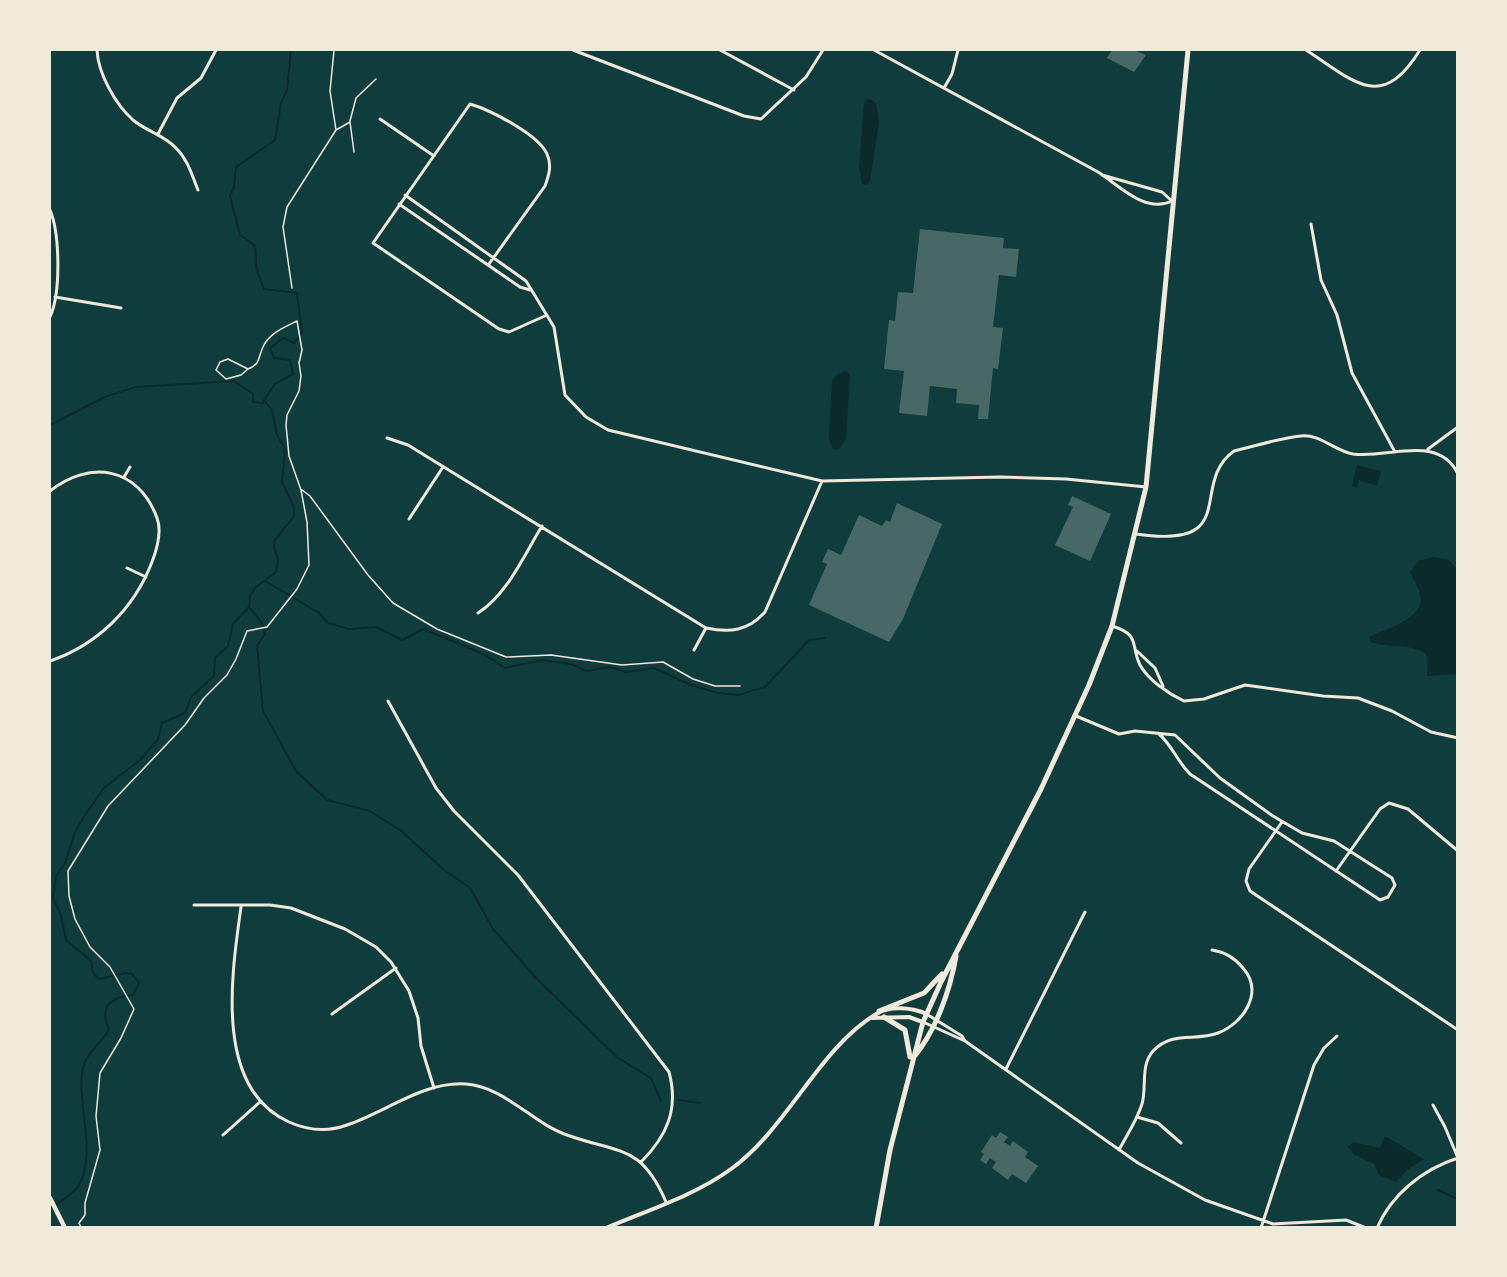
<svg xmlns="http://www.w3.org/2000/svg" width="1507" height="1277" viewBox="0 0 1507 1277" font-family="Bitter,serif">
<rect width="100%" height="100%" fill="#0f3d3e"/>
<!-- water -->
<path fill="#0a2a2b" d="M868 98 876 103 879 122 870 181 867 185 862 184 859 167 864 103Z
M846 371 850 375 846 439 838 450 833 449 829 439 832 380 837 374Z
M1357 465 1381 471 1377 486 1359 480 1357 488 1352 486Z
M1434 557 1449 560 1458 570 1457 674 1427 676 1428 658 1425 653C1408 643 1388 648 1371 642L1369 637C1385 628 1427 619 1420 594 1418 586 1413 579 1410 572L1418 561Z
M1385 1136 1424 1159 1407 1170 1396 1182 1379 1175 1374 1164 1355 1155 1348 1147 1354 1142 1380 1148Z"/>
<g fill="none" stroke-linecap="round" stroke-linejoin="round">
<!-- stream -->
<path stroke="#0a2a2b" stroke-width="2" d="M264 400 275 384 293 374 290 360 274 358 270 348 283 338 294 343 302 333 297 293 264 289C261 281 257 273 256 265 255 245 259 247 240 235L230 196 234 187 236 167 275 140 281 103 287 90 291 50
M50 425 107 396 136 387 234 381 253 394V402L263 403 264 400
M265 581 319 613 328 623 349 629 376 627 402 640 423 629C450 641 482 650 505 668L542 660 571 664 587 671 610 667 626 672 654 668 691 685 718 693 738 695 765 687 809 640 825 638
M249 607 262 623 265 634 257 646 263 711 296 771 327 800 370 811 400 830 443 869 470 888 493 929 536 978 618 1058 651 1078 661 1101
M679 1100 700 1103
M1438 1190 1458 1199
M50 1209C58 1202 72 1196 78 1186 98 1157 76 1103 83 1067 86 1053 103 1042 109 1029 99 1007 110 997 133 995L139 983 132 974 125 973 99 979 93 973 91 961 66 940 61 915 53 898 56 876 65 863 75 832 85 815 104 788 140 760 158 739 162 723 185 713 191 697 214 676 215 658 228 646 233 624 249 607 250 596 256 587 276 572 278 559 274 547 275 540 294 516V507L282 482 285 449 277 435 272 410 264 400"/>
</g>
<!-- building -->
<path fill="#486865" d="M1112 50H1134L1146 55 1134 72 1107 58Z
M920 229 1004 238 1003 248 1019 249 1016 277 999 275 993 327 1003 328 998 369 993 368 988 419H978L979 405 956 403 957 389 930 386 927 416 899 413 904 371 884 369 889 320 895 321 898 292 913 293Z
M1072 496 1111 514 1090 561 1055 545 1073 507 1068 505Z
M897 503 942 524 903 619 889 642 809 605 827 564 822 562 828 549 841 555 859 515 882 526 886 520 890 522Z
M1000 1132 1008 1137 1004 1142 1010 1146 1013 1141 1028 1152 1025 1157 1038 1166 1026 1183 1012 1174 1008 1180 992 1168 996 1162 990 1158 986 1164 980 1160 984 1154 981 1152 992 1135 996 1138Z"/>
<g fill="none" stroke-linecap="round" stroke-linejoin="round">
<!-- path -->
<path stroke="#f1e9da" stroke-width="1.5" d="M334 50 330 91 336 130
M350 121 356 98 376 79
M292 288 283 227 287 207 336 130 350 122 354 152
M302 490 310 496 368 575 393 603 437 629 506 657 551 655 622 665 663 662 693 679 715 686H740
M81 1228 79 1223 85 1215V1203L100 1150 96 1116 100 1073 121 1038 134 1009 110 967 90 947 75 919 69 896 68 871 108 806 185 725 204 698 227 675 236 659 247 631 267 627 297 589 309 565 307 522 301 490 289 456 286 425 287 415 299 391 301 376 299 363 302 350 297 321C285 327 269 333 263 347 258 357 261 364 248 369L228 359 220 362 216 370 226 379 241 375 248 369"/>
<!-- minor -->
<path stroke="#f1e9da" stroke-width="3" d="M97 50C98 73 115 104 133 120 146 131 164 135 176 148 188 160 192 175 198 190
M573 50 744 116 761 119 806 77 823 50
M720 50 794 90
M874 50 1098 172C1120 186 1145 214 1172 201L1162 192 1102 175
M1306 50C1354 81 1381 113 1420 50
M944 88 952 74 958 50
M380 119 434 156
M158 134 177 98 201 78 216 50
M405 195 526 281 554 327 565 395 586 417 608 430 822 481 1000 477 1066 479 1146 487
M399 204 520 287 530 290
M50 210C60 234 61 293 50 317
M1311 224 1321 280 1337 315 1352 373 1395 452
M489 264 545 186C549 175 552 165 547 154 538 134 490 110 470 104L373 243 499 329 509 332 547 315
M55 297 121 308
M387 438 408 445 706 628C730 633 748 631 765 612L822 481
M1428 449 1458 427
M124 477 130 467
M50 491C89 460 138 466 157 518 162 531 157 549 152 562 134 609 97 645 50 661
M409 519 443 467
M1136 534C1243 550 1188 484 1234 451 1256 446 1279 438 1301 436 1320 434 1335 451 1353 454 1388 459 1438 433 1458 474
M127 568 146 577
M478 613C507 595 524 555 542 526
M1112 626C1141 635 1130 644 1140 665 1148 680 1169 694 1184 701L1204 699 1245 685 1323 696 1358 698 1392 711 1431 732 1458 738
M694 650 706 628
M1137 651 1155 668 1163 686
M388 701 436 788 454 811 518 875 669 1072C679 1109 667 1136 641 1162
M1076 716 1119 734 1135 731 1175 735 1220 778 1273 816 1302 833 1334 841 1392 878 1395 885 1388 897 1380 900 1190 774C1177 761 1172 745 1158 733
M1282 822 1249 869 1246 881 1250 891 1458 1030
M1336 871 1380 809 1389 803 1408 809 1458 851
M194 905H270L291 908 345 929 376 947 391 962 409 991 418 1018 421 1046 434 1088
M241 907C232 972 213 1088 289 1122 307 1130 328 1132 347 1125 386 1112 424 1081 466 1084 505 1087 532 1123 567 1135 620 1154 641 1144 666 1202
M332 1014 396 968
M928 1015 962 1036 965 1041 1138 1163 1205 1200 1273 1224 1346 1220 1366 1228
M923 1022 965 1041
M1006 1069 1085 912
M1433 1105 1445 1127 1458 1158
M1137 1117 1158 1123 1181 1143
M223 1135 261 1101
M1119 1150C1127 1135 1137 1120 1142 1104 1147 1087 1140 1066 1153 1051 1173 1030 1195 1042 1218 1033 1244 1023 1264 992 1243 968 1235 958 1225 952 1212 950
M1261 1228 1314 1065 1324 1048 1337 1036
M1377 1228C1391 1195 1423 1169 1458 1158"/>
<!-- tertiary -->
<path stroke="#f1e9da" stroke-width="4" d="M872 1018 909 1017 923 1022
M606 1228C648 1210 694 1196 731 1169 789 1127 819 1047 878 1013 891 1005 913 1008 927 1014"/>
<!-- secondary -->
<path stroke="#f1e9da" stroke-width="4.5" d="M50 1198 65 1228"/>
<!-- primary -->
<path stroke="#f1e9da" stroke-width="5" d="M879 1011 924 993 942 974
M884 1017 905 1030 910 1057
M914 1057C936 1030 950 991 956 956
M876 1228 890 1150 923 1022 941 982 1041 789 1089 685 1112 626 1146 487 1188 50"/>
</g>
<!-- border -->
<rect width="1507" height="1277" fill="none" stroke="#f1e9da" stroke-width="102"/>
</svg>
